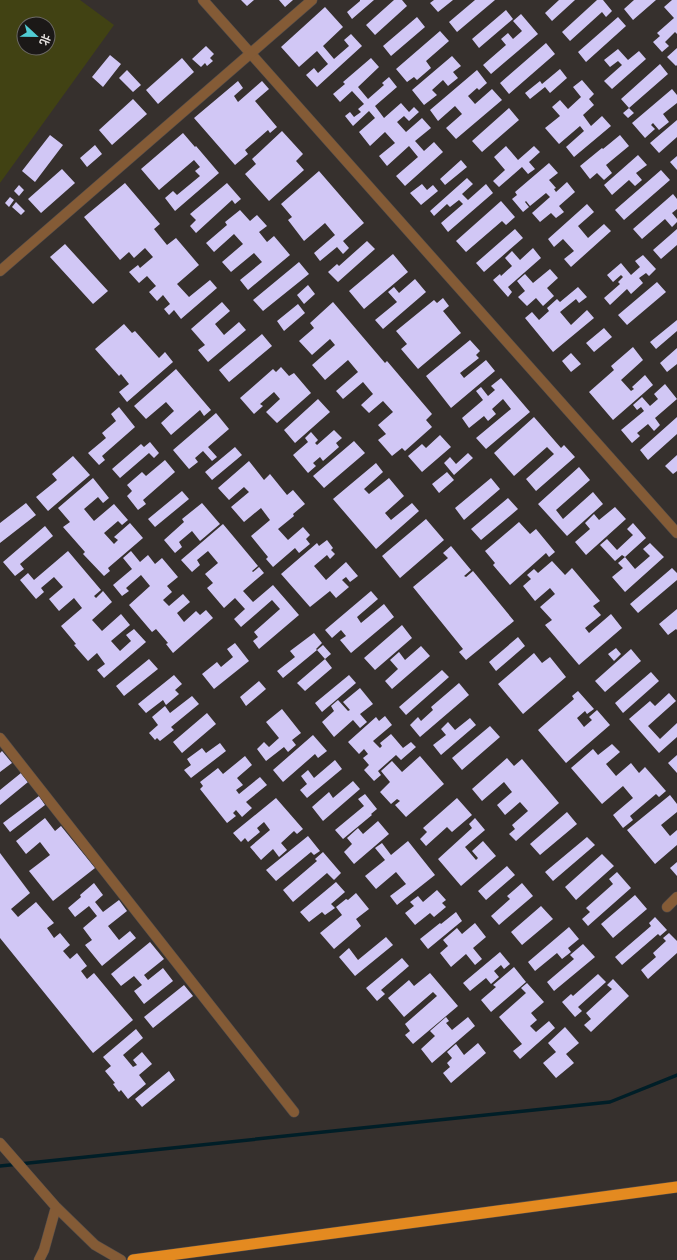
<svg xmlns="http://www.w3.org/2000/svg" width="677" height="1260" viewBox="0 0 677 1260" font-family="'Source Serif 4','Noto Sans SC',serif">
<rect width="100%" height="100%" fill="#36302d"/>
<!-- grass -->
<path fill="#414213" fill-rule="evenodd" d="M0 0H80L114 25 0 183ZM24 24H48V48H24Z"/>
<g fill="none" stroke-linecap="round" stroke-linejoin="round">
<!-- stream -->
<path stroke="#001e27" stroke-width="3.5" d="M0 1166 610 1102 677 1075"/>
</g>
<!-- building -->
<path fill="#d1c7f5" d="M241 0H254L247 6Z
M279 0H293L285 7Z
M360 0H374L352 19 347 12 360 1Z
M394 0H402L407 6 375 35 366 25Z
M434 0H453L438 12 430 3Z
M475 0H495L457 32 449 22Z
M559 0H575L552 21 545 13Z
M597 0H603L612 11 606 17 602 12 570 41 562 32Z
M634 0H656L633 20 624 9Z
M672 0H677V34L675 32 665 42 669 46 662 52 653 42 660 36 657 33 674 18 664 7Z
M325 7 343 27 323 46 334 59 349 46 344 40 351 34 362 46 317 87 306 75 314 68 318 73 328 64 317 51 299 67 281 47Z
M506 10 513 19 479 48 472 39Z
M521 14 538 34 491 74 483 65 506 45 501 39 508 33 513 39 522 31 513 21Z
M417 17 425 27 391 56 383 46Z
M618 17 626 26 586 62 578 52Z
M440 31 449 41 426 61 431 68 417 80 414 77 407 82 396 69Z
M546 43 555 54 509 94 500 83Z
M206 46 214 54 210 58 213 61 207 66 205 63 201 67 192 59Z
M677 48V65L676 66 667 57Z
M618 49 628 60 639 51 646 59 612 89 604 81 622 65 618 61 610 67 604 60Z
M110 55 121 64 103 87 92 77Z
M452 56 461 66 453 72 458 78 448 86 443 80 432 90 437 95 424 105 412 90Z
M182 58 194 72 158 104 146 90Z
M371 58 379 67 358 87 368 99 384 85 382 83 389 77 397 87 375 106 384 118 401 103 409 112 414 107 419 112 409 121 404 116 397 122 406 132 422 118 431 128 415 141 424 151 434 142 443 152 405 186 396 176 418 157 409 146 387 166 379 156 395 143 385 132 370 146 359 132 375 118 369 111 353 126 345 116 350 112 354 117 361 112 358 109 364 104 352 91 340 102 333 94 345 84 343 82Z
M660 64 668 74 629 108 621 99Z
M560 69 567 78 550 93 545 87 530 99 525 93 540 81 542 84Z
M127 70 141 85 133 92 119 78Z
M477 70 487 83 479 90 477 88 468 96 475 104 492 89 502 100 456 139 446 128 462 114 455 106 438 121 430 110Z
M582 80 594 94 589 99 594 105 583 115 591 126 602 116 611 126 574 157 566 147 584 131 580 126 559 144 545 128 560 116 552 107 560 100 568 109 581 97 573 87Z
M238 81 243 88 234 96 238 102 262 81 269 89 255 101 277 127 270 133 268 130 245 150 248 154 235 165 194 118Z
M672 89 677 95V103L663 114 669 122 659 130 653 123 651 125 655 129 645 138 632 123Z
M133 99 147 114 112 145 99 130Z
M509 108 519 120 482 152 472 141Z
M629 108 634 113 628 118 623 113Z
M677 120V137L659 153 650 143Z
M282 131 303 154 296 161 304 170 269 201 245 174 256 164 252 159Z
M183 133 195 147 196 146 219 173 175 211 165 198 173 191 177 195 200 176 195 171 200 167 194 160 159 190 141 169Z
M50 135 63 145 35 182 22 171Z
M620 135 629 146 606 165 612 173 604 180 597 173 590 179 580 166 602 148 603 149Z
M95 145 102 154 87 167 80 158Z
M506 146 518 160 534 146 540 152 529 162 535 169 528 174 522 167 499 187 493 181 505 170 494 157Z
M638 155 647 165 636 173 642 180 635 186 629 180 612 195 604 185Z
M677 156V170L670 162Z
M461 160 467 167 445 185 440 179Z
M549 163 558 173 549 180 556 188 554 189 556 192 567 182 575 192 559 206 564 212 556 218 551 213 540 222 532 213 550 197 546 193 530 206 526 201 525 202 529 207 523 212 512 199 517 195 515 192Z
M62 169 75 183 41 213 28 199Z
M661 170 670 180 624 220 615 210Z
M319 171 364 223 343 241 349 248 343 254 337 247 320 261 314 253 335 235 325 223 304 241 288 220 292 217 281 204Z
M467 178 473 184 462 194 468 200 486 184 493 193 448 232 441 223 463 204 459 200 450 207 447 204 434 216 430 211Z
M125 183 160 224 154 229 167 245 176 238 199 265 177 284 189 297 210 280 217 288 181 319 174 310 169 315 164 309 170 304 163 295 157 301 149 292 156 286 147 276 139 283 129 272 138 265 140 268 153 257 145 248 134 258 129 252 120 260 84 217Z
M227 183 241 199 235 204 232 200 196 233 190 226 196 220 190 214Z
M422 184 427 190 433 185 438 191 421 205 410 193Z
M19 185 24 190 19 196 14 191Z
M673 194 677 199V209L672 213 677 219V222L672 227 665 219 642 239 633 229Z
M10 197 14 200 9 207 5 203Z
M501 201 515 217 506 225 502 221 466 252 456 241Z
M16 202 25 211 21 215 12 207Z
M587 204 594 212 578 226 588 238 604 224 611 231 571 267 564 259 574 251 563 239 554 247 548 239Z
M240 210 250 221 257 215 267 226 259 232 267 242 274 236 290 255 248 290 240 280 262 262 254 253 231 272 222 262 243 244 234 234 214 252 206 243 227 225 225 222Z
M515 229 523 238 484 272 476 263Z
M677 229V245L661 259 653 250Z
M367 241 375 249 338 282 328 272 337 264 339 266Z
M65 244 108 291 93 304 50 257Z
M533 248 541 258 508 287 512 292 508 297 493 280 500 274 501 276 512 266 505 258 512 251 520 260Z
M393 254 408 272 364 309 349 291Z
M643 255 656 269 649 276 646 273 639 278 643 283 631 294 627 289 610 305 604 298 620 284 618 282 623 277 621 275 613 282 607 275 621 263 631 275 640 267 635 261Z
M299 262 309 274 263 311 253 300Z
M550 269 558 278 547 288 554 296 543 306 536 298 527 306 518 297 525 291 517 281 525 274 533 283Z
M415 279 426 292 383 329 375 320 397 302 388 292 394 287 399 293Z
M657 282 666 292 627 325 618 315Z
M308 285 315 294 304 304 297 295Z
M578 287 587 297 579 303 576 299 560 312 571 325 587 310 594 318 553 352 525 318 532 312 539 320 549 311 547 308 557 299 560 302Z
M443 298 449 306 443 311 461 333 418 369 401 349 407 344 396 331 434 300 437 303Z
M222 302 230 311 215 324 224 335 239 322 246 330 208 362 198 350 205 345 191 329Z
M333 302 385 363 387 361 432 414 426 420 432 427 405 451 402 448 392 456 378 440 386 434 378 425 393 412 383 401 369 413 361 405 373 394 363 382 343 399 336 391 358 372 348 360 325 380 312 365 335 345 330 339 312 355 299 341 314 328 310 323Z
M298 304 305 313 284 331 277 321Z
M677 320V331L656 349 650 342Z
M124 324 132 333 135 331 159 358 165 352 173 362 127 402 119 392 129 384 121 374 119 376 95 349Z
M604 328 612 337 594 352 586 343Z
M262 334 272 346 229 382 219 370Z
M470 340 480 351 476 355 479 358 460 373 464 378 486 360 495 371 451 408 426 376Z
M633 347 643 360 621 380 631 391 634 389 632 387 645 375 653 385 613 420 589 392 614 370 611 366Z
M677 348V364L667 372 660 363Z
M571 353 581 364 571 372 562 361Z
M281 367 289 376 294 373 311 393 277 423 266 412 280 399 274 392 260 404 263 406 254 414 240 398 273 369 276 372Z
M176 369 211 410 204 416 200 410 171 435 161 423 174 411 166 402 146 419 134 406Z
M501 378 530 412 486 449 476 438 511 409 503 399 492 409 496 414 488 421 484 416 469 428 462 418 483 400 476 391 481 387 488 396 495 390 491 386Z
M665 384 677 399 655 418 660 425 654 431 648 424 637 433 640 436 632 443 621 430 644 411 641 407 637 410 633 405 642 397 650 406 658 399 654 394Z
M318 399 330 412 295 443 284 430Z
M119 407 135 427 102 456 105 460 99 465 88 453 106 438 102 433 116 421 111 414Z
M216 413 229 429 208 447 217 457 212 461 203 451 195 458 198 462 189 469 173 450Z
M534 417 561 448 564 445 575 457 536 491 526 479 554 454 547 447 514 476 494 453Z
M677 417V434L648 460 640 450Z
M334 430 342 438 336 443 339 447 323 461 320 457 313 463 316 466 308 473 293 455 308 442 305 438 311 432 318 440 315 443 317 445Z
M440 435 451 447 422 472 408 456 422 444 426 448Z
M354 441 365 453 324 488 313 476Z
M150 442 159 453 154 458 149 453 120 478 112 469 141 444 144 447Z
M235 447 242 455 212 480 205 472Z
M468 453 473 458 454 475 444 463 450 457 456 464Z
M677 455V471L673 474 665 466Z
M73 456 90 475 48 511 36 497 57 480 52 474Z
M165 460 175 472 143 500 146 504 138 510 127 496 132 491 127 485 142 472 146 476Z
M249 461 264 480 270 474 287 495 293 490 305 504 293 514 294 516 278 529 288 540 303 527 310 535 306 539 310 544 299 553 295 548 273 567 266 559 268 557 251 536 270 520 261 508 244 522 231 507 249 492 244 487 229 500 218 488Z
M376 463 383 472 364 489 369 494 389 478 404 496 385 513 391 520 412 503 419 511 376 549 333 499Z
M579 467 590 480 556 510 563 519 593 492 603 504 567 536 538 504Z
M447 472 454 480 439 493 432 484Z
M93 478 109 498 103 503 98 497 84 509 94 521 114 504 128 520 122 525 118 521 104 533 114 544 118 540 114 537 130 523 143 538 108 568 110 571 104 576 83 554 85 552 63 527 70 522 58 508Z
M491 478 500 489 464 520 455 508Z
M182 491 189 499 155 527 148 519Z
M508 498 518 509 481 540 471 529Z
M26 503 36 515 0 543V523Z
M202 503 220 524 200 541 192 531 179 542 182 547 175 553 164 540 184 522 182 519Z
M615 507 626 519 586 555 575 542 590 529 585 523 594 514 599 520Z
M426 519 444 540 400 578 382 556Z
M519 522 530 534 536 529 555 552 549 557 546 553 510 585 493 565 495 563 485 551Z
M633 523 646 538 625 557 622 555 615 561 600 545 607 539 617 550 633 535 627 529Z
M223 524 258 566 252 571 253 572 259 567 264 573 243 591 253 602 273 585 299 615 259 649 253 641 258 637 254 632 280 609 272 600 241 627 234 619 245 609 235 598 224 608 207 588 213 583 205 574 218 563 208 551 197 560 200 565 192 572 181 560Z
M45 526 53 536 20 564 24 569 15 576 3 562Z
M327 540 333 548 331 550 335 554 330 559 327 555 314 566 326 580 346 562 358 576 350 582 346 577 342 580 349 587 336 598 330 591 310 607 281 574 317 543 319 546Z
M650 543 664 557 625 592 612 577 623 568 618 563 625 557 635 569 650 556 643 549Z
M451 546 471 570 464 576 466 577 473 571 514 621 466 660 459 652 463 649 413 587 448 558 443 553Z
M68 551 101 590 94 596 96 598 103 591 112 602 92 620 102 631 121 614 130 625 111 641 120 651 131 641 126 635 134 629 146 642 104 678 97 670 105 664 97 653 88 661 74 645 76 644 61 626 82 608 74 598 59 611 49 599 63 587 54 577 41 588 44 592 36 599 20 580 28 573 34 580Z
M131 551 140 562 148 555 155 564 162 558 178 577 167 586 172 592 163 600 169 606 183 594 190 602 177 613 184 622 196 611 200 615 206 610 213 618 173 653 166 644 168 643 156 629 152 632 129 605 150 586 141 575 126 588 129 591 122 596 113 585 132 569 123 558Z
M552 561 565 575 572 568 600 601 593 606 601 615 585 628 589 633 611 614 622 628 579 665 545 625 552 620 540 607 555 594 550 588 535 601 523 586 531 579 527 575 534 569 538 573Z
M672 568 677 573V580L638 613 630 604Z
M371 591 378 599 357 617 361 623 384 604 394 617 351 653 340 640 346 636 341 630 332 638 325 630Z
M677 609V630L676 629 668 635 659 624Z
M402 625 412 638 375 670 364 658Z
M314 633 322 643 316 649 317 650 283 678 277 671 295 657 290 651Z
M518 637 525 646 496 671 489 662Z
M235 643 249 661 214 689 202 674 217 662 221 667 233 657 227 649Z
M323 645 331 654 325 659 332 668 305 691 297 683 325 659 317 650Z
M421 646 430 656 392 689 385 681 398 669 390 660 399 652 405 660Z
M616 648 621 654 614 661 608 654Z
M631 649 641 661 605 692 595 681Z
M534 653 542 663 550 657 566 677 523 714 498 684Z
M149 659 158 669 124 696 116 686Z
M442 670 449 677 406 715 399 707Z
M651 672 659 681 623 713 615 703Z
M174 675 182 684 175 690 179 694 166 705 163 700 146 713 138 704Z
M349 675 356 683 322 712 315 703Z
M259 681 266 689 246 706 240 697Z
M459 683 469 695 420 737 410 725 418 717 421 721 433 710 431 707Z
M360 688 373 704 360 714 367 722 360 728 353 720 334 737 322 722 334 711 331 706 338 700 348 711 350 710 343 702Z
M578 691 594 709 587 714 585 711 577 718 584 727 592 720 589 717 597 710 610 725 566 763 538 730 574 699 572 696Z
M669 693 676 701 648 726 660 739 677 723V737L659 753 629 719 650 701 655 706Z
M192 696 199 704 171 727 174 730 160 741 157 738 155 740 149 733 158 725 152 717 165 706 170 713Z
M282 709 301 733 292 740 296 745 288 752 284 747 266 761 257 749 264 742 269 747 279 738 266 722Z
M207 713 216 724 182 753 173 742Z
M385 716 392 725 373 741 380 748 382 746 380 743 391 734 403 748 411 742 416 747 401 760 396 755 378 771 381 775 374 781 364 770 369 765 363 758 368 754 364 749 359 754 348 742 376 717 379 721Z
M470 718 476 725 441 755 433 745 446 735 441 729 448 722 455 730Z
M490 726 500 737 462 770 452 758Z
M313 735 327 751 318 758 315 754 283 782 273 770Z
M220 743 226 751 191 778 184 770 191 765 187 759 202 748 206 753Z
M612 744 620 752 606 764 616 776 631 763 639 773 645 767 666 791 659 797 656 794 630 816 633 820 623 828 613 815 633 798 623 786 602 804 571 768 593 749 598 755Z
M2 751 12 763 0 772V753Z
M677 755V773L668 763Z
M245 756 252 765 237 778 243 785 236 790 239 794 260 777 267 785 246 802 252 808 242 817 236 810 233 813 236 816 227 823 200 789 203 786 200 782 218 768 223 774Z
M420 756 444 784 406 817 395 805 400 801 397 799 391 804 380 792 390 782 381 771 392 761 402 772Z
M507 758 514 766 522 759 559 803 516 841 509 834 515 829 512 825 528 811 520 802 505 815 497 805 512 792 504 782 482 801 472 789Z
M335 760 342 769 307 798 300 790 307 784 301 776 308 770 314 778Z
M21 773 28 782 0 805V790Z
M353 781 360 789 323 821 312 807 329 792 333 798Z
M365 794 377 809 371 814 372 815 343 839 335 830 364 806 358 799Z
M670 795 677 804V812L661 825 670 836 677 830V845L655 864 627 830Z
M39 796 45 805 10 832 3 823Z
M276 798 303 829 297 834 294 831 281 843 287 850 279 857 273 849 261 860 250 847 270 830 264 822 257 828 260 832 248 842 245 838 241 842 233 833Z
M457 798 472 815 452 832 447 827 426 846 420 839 427 832 423 828Z
M567 812 577 824 540 855 530 844Z
M45 818 55 831 61 826 95 868 53 901 29 871 50 855 40 842 26 854 16 841Z
M475 818 485 830 465 847 476 860 478 858 472 851 483 841 496 856 461 886 438 859 472 828 469 824Z
M378 821 389 834 354 864 344 852 352 844 347 838 358 828 363 834Z
M308 836 320 851 314 855 311 852 276 881 266 870Z
M587 837 595 845 553 881 545 872Z
M408 841 435 875 397 905 390 896 406 884 396 872 376 889 365 876 385 860 375 848 382 843 391 855Z
M323 852 341 873 334 880 327 873 293 902 283 890 317 861 315 859Z
M0 853 30 893 11 909 18 917 36 902 54 923 47 928 54 938 60 933 70 945 63 951 70 959 77 953 87 966 81 971 87 979 94 973 133 1020 93 1053 0 938Z
M602 854 614 866 576 900 565 887Z
M677 862V876L670 868Z
M507 866 515 875 486 900 478 891Z
M617 872 631 888 588 926 582 919 590 912 586 908 613 884 609 879Z
M336 882 345 892 331 904 335 908 325 915 322 912 309 922 300 912Z
M94 883 103 895 95 902 103 912 119 900 127 911 108 926 119 940 130 931 136 938 102 966 85 945 92 940 83 928 97 916 89 906 75 917 68 908 81 897 80 895Z
M522 883 533 896 499 925 491 916 510 899 507 896Z
M437 890 446 900 442 903 446 907 434 917 430 913 415 925 405 913 414 906 410 902 418 896 423 902Z
M356 893 369 909 356 919 361 926 334 949 320 933 342 915 336 907 346 899 348 900Z
M635 895 647 909 613 938 601 924Z
M541 906 553 919 522 945 511 932Z
M456 912 462 921 428 949 420 939 440 923 441 924Z
M655 917 667 930 660 936 658 934 622 965 615 957 651 926 649 923Z
M475 923 486 937 473 948 482 959 475 965 466 954 451 967 440 953 448 946 443 940 457 928 462 934Z
M569 927 579 939 568 948 571 952 562 959 557 953 535 971 528 962Z
M669 933 677 941V953L648 979 641 970 656 957 653 953 666 941 663 938Z
M386 937 393 945 355 976 339 957 349 948 358 960Z
M150 942 164 959 144 975 148 980 163 968 173 981 144 1004 134 991 142 985 134 976 121 986 111 974Z
M583 944 595 957 554 991 547 982 574 959 570 955Z
M500 952 510 964 504 969 501 965 494 971 499 977 491 984 486 978 470 991 463 983Z
M402 958 409 966 381 990 385 994 377 1001 366 988Z
M514 967 526 982 491 1012 481 1000 496 987 493 985Z
M430 973 458 1006 413 1044 405 1035 410 1031 405 1024 437 996 433 992 404 1017 388 998 409 980 414 986Z
M598 974 606 982 578 1007 582 1011 575 1017 562 1002 571 994 573 996Z
M613 979 629 996 591 1032 584 1025 591 1019 586 1013 612 989 607 985Z
M527 983 544 1002 531 1013 537 1020 530 1026 536 1032 549 1021 555 1028 520 1059 513 1051 522 1044 499 1017 526 993 521 988Z
M184 985 193 996 153 1028 144 1017Z
M446 1017 449 1021 446 1023 452 1030 468 1017 475 1026 432 1063 421 1049 435 1036 430 1031Z
M565 1027 579 1043 566 1054 574 1063 556 1078 543 1063 556 1052 548 1043Z
M136 1029 143 1038 123 1055 133 1067 137 1065 133 1060 142 1052 152 1064 139 1075 146 1084 128 1099 121 1090 119 1092 113 1084 115 1083 105 1071 111 1066 103 1057Z
M478 1043 486 1053 451 1083 443 1073 450 1067 447 1063 452 1058 447 1052 456 1044 464 1055Z
M169 1071 175 1080 142 1107 135 1099Z"/>
<g fill="none" stroke-linecap="round" stroke-linejoin="round">
<defs>
<path id="minor" d="M203 0 677 533
M0 738 294 1112
M667 907 677 897"/>
<path id="tertiary" d="M0 271 312 0
M0 1143 56 1207 95 1245 121 1260
M39 1260 44 1250 56 1207"/>
<path id="trunk" d="M133 1260 677 1187"/>
</defs>
<!-- minor casing -->
<use href="#minor" stroke="#524c4a" stroke-width="11"/>
<!-- tertiary casing -->
<use href="#tertiary" stroke="#524c4a" stroke-width="11"/>
<!-- trunk casing -->
<use href="#trunk" stroke="#524c4a" stroke-width="12"/>
<!-- minor -->
<use href="#minor" stroke="#845b36" stroke-width="10"/>
<!-- tertiary -->
<use href="#tertiary" stroke="#845b36" stroke-width="10"/>
<!-- trunk -->
<use href="#trunk" stroke="#e48a20" stroke-width="11"/>
</g>
<!-- north arrow -->
<g transform="translate(36 36) rotate(112)"><circle r="19" fill="#1b1817" stroke="#6c6967"/>
<path d="M0-3L7 15L0 10L-7 15Z" fill="#51ccd3"/>
<text y="-6" font-size="11" font-weight="bold" text-anchor="middle" fill="#e6e2e0">北</text>
</g>
</svg>
